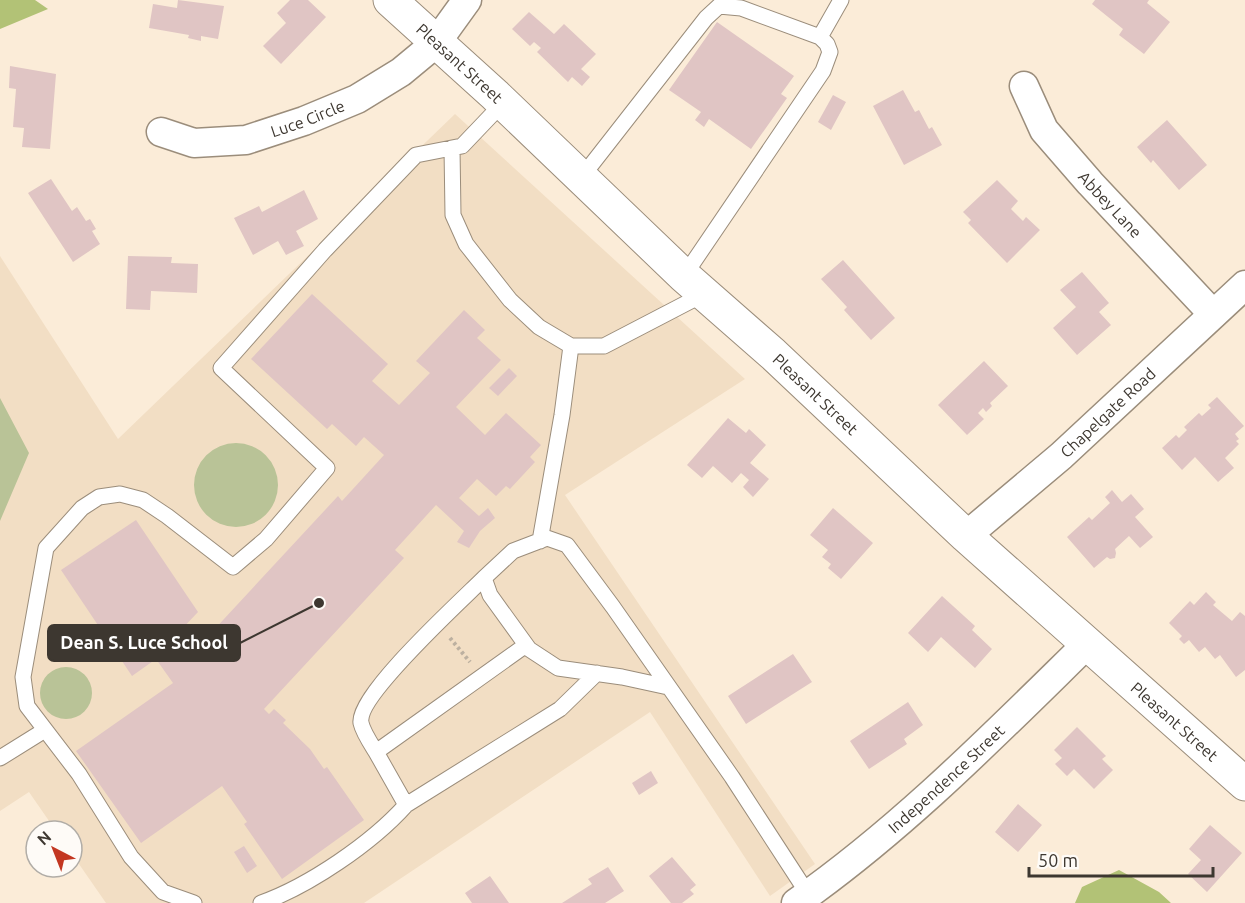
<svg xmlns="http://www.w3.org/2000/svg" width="1245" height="903" viewBox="0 0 1245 903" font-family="Ubuntu,sans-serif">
<rect width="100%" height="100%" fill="#fbecd8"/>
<!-- built -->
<path fill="#f2dec4" d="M455 114 745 379 565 495 815 864 770 896 650 712 364 903H106L72 854V831H56L29 792 0 811V256L118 439Z"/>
<!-- green -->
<path fill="#b9c397" d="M0 398 29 453 0 521Z
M194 485a42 42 0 1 1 84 0a42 42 0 1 1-84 0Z
M40 693a26 26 0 1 1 52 0a26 26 0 1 1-52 0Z"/>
<!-- forest -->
<path fill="#b2c276" d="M0 0H35L48 9 0 29Z
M1119 870 1159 892 1171 903H1075L1082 887Z"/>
<!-- building -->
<path fill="#e0c5c4" d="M178 0 224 6 218 39 201 36V41L188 38 189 35 149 28 153 4 177 8Z
M290 0H308L326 17 281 64 263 46 286 23 277 13Z
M1095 0H1149L1147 3 1170 22 1144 54 1119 35 1123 29 1092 4Z
M529 12 554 34 564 24 596 54 581 69 590 77 582 86 572 77 568 82 537 52 541 48 534 42 530 46 512 29Z
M717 22 794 76 781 94 787 98 751 149 709 119 704 127 695 120 701 112 669 90Z
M10 66 56 74 50 149 22 147 24 128 13 127 16 89 9 88Z
M903 90 915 112 919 110 929 129 932 127 942 145 904 165 873 106Z
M833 95 846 102 831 130 818 122Z
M1167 120 1207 165 1179 190 1153 160 1151 163 1137 147Z
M51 179 72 211 77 207 86 221 90 219 96 229 92 231 100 244 73 262 28 193Z
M997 180 1018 201 1011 209 1023 221 1026 217 1040 230 1007 263 968 223 971 220 963 212Z
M304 190 318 219 296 231 304 246 286 255 278 241 253 255 234 218 259 206 262 212Z
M128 256 172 257 171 263 198 264 197 293 151 291 150 310 126 309Z
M843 260 895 318 871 340 844 310 847 307 821 279Z
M1082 272 1109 303 1099 312 1111 325 1077 355 1053 328 1076 307 1060 290Z
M312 294 388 364 372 381 399 405 430 373 416 361 464 310 485 330 477 338 501 360 456 407 485 435 506 413 541 445 530 457 535 462 510 489 506 486 496 496 477 479 459 498 479 516 488 508 495 518 480 531 469 548 457 542 464 531 436 505 395 550 404 558 264 709 269 714 274 709 286 720 283 723 310 749 324 769 327 767 364 820 282 879 244 824 247 822 222 786 141 843 76 751 173 683 156 659 132 676 61 570 136 520 198 612 180 631 198 647 338 496 342 501 384 455 364 437 356 446 332 424 327 429 251 359Z
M984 361 1008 386 990 403 992 406 986 412 983 408 978 413 984 419 967 435 938 405Z
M509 368 517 376 498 396 489 388Z
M1217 397 1244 426 1235 434 1239 439 1236 441 1239 444 1225 458 1234 468 1218 482 1195 457 1182 470 1162 448 1176 435 1179 438 1187 430 1184 427 1199 413 1202 416 1211 408 1208 405Z
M728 418 746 433 749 429 766 445 750 463 769 479 753 497 743 487 749 480 741 473 732 483 713 466 702 478 687 465Z
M1112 490 1122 502 1131 494 1144 509 1135 517 1153 537 1140 548 1129 536 1115 549 1116 553 1115 558 1110 559 1107 557 1094 568 1067 537 1089 517 1092 520 1110 503 1105 497Z
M833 508 873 543 841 579 828 568 831 564 822 557 828 550 810 535Z
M1206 592 1216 602 1213 605 1232 621 1240 612 1245 616V670L1236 677 1220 655 1215 659 1205 647 1199 652 1189 640 1184 644 1179 639 1182 636 1169 623 1190 601 1194 605Z
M942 596 975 626 972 630 992 649 975 668 941 637 928 652 908 633Z
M793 654 812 682 746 724 728 696Z
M908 702 923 725 904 739 907 744 869 769 850 741Z
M1077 727 1106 756 1102 759 1113 770 1094 789 1074 769 1067 776 1055 764 1062 758 1054 750Z
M651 771 658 783 639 795 632 783Z
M1018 804 1042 825 1018 852 995 832Z
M1210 825 1242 853 1207 892 1188 874 1201 860 1189 849Z
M244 846 257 866 247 873 234 852Z
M672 857 696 885 690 890 694 894 682 903H671L649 876Z
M608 867 624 891 605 903H562L592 884 588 879Z
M490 876 509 903H472L465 893Z"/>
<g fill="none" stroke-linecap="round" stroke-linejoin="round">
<defs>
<path id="lane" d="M820 37 841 0
M452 148 453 215 466 244 510 300 539 327 571 346H604L704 294
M581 178 706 18 719 6 741 8 820 37 827 44 830 52 823 71 684 276
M540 541 562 415 571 346
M526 645 376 752 406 805 560 709 597 673
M668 687 622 677 558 668 529 649 490 595 484 578 513 551 547 538 567 545 613 607 732 777 808 894
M376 752C371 744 363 732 361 723 356 696 462 600 484 578
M0 758 45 730
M194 903 163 892 131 857 79 774 27 706 23 677 46 548 82 508 99 497 120 494 143 500 167 516 233 567 266 539 327 468 221 368 325 250 416 155 462 146 503 103
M261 903C309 886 372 843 406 805"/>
<g id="street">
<path id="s1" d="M1024 86 1044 130 1090 183 1213 314"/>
<path id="s2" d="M161 132 194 143 246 140 304 121 357 99 401 72 436 43 467 0"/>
<path id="s3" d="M966 536 1061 456 1245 285"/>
<path id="s4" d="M796 903C903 828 995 734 1088 643"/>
</g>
<g id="secondary">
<path id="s5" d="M390 0 495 95 684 276 773 354 966 536 1245 784"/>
</g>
</defs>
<!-- lane casing -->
<use href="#lane" stroke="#9b8d7b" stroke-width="17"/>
<!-- street casing -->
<use href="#street" stroke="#9b8d7b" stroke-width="31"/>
<!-- secondary casing -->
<use href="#secondary" stroke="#9b8d7b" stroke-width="35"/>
<!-- path -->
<path stroke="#bcb0a0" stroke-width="4" stroke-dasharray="3 3" stroke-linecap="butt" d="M450 638 470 662"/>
<!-- lane -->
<use href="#lane" stroke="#fff" stroke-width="15"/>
<!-- street -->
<use href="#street" stroke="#fff" stroke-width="28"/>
<!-- secondary -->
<use href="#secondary" stroke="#fff" stroke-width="33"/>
</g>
<g text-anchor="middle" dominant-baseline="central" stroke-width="5" stroke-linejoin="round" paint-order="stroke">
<!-- street labels -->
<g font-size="16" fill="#3d3730" stroke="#fefbf7">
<text stroke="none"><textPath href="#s5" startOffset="94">Pleasant Street</textPath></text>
<text stroke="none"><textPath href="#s2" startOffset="152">Luce Circle</textPath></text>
<text stroke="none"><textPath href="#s1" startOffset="148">Abbey Lane</textPath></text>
<text stroke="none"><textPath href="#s5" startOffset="580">Pleasant Street</textPath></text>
<text stroke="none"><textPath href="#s3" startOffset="188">Chapelgate Road</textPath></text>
<text stroke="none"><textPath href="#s5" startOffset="1066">Pleasant Street</textPath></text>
<text stroke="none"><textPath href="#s4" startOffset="195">Independence Street</textPath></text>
</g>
</g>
<!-- callouts -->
<path fill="none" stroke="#3d3730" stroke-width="2" d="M319 603L240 643"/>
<circle fill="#3d3730" stroke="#fefbf7" stroke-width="2" cx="319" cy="603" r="6"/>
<rect fill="#3d3730" stroke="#3d3730" stroke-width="2" x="48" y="625" width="192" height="36" rx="6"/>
<g font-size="18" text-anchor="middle" font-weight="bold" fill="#fff">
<text x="144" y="649">Dean S. Luce School</text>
</g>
<!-- north arrow -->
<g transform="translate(54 849) rotate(318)"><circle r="28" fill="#fefbf7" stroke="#b1ada7" stroke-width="1.5"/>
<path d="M0-4.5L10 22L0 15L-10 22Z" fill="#c33721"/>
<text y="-9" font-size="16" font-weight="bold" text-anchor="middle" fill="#3d3730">N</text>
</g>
<!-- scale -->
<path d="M1029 867v9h184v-9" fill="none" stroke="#3d3730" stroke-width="3"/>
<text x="1038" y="867" font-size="18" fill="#3d3730" stroke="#fefbf7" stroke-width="4.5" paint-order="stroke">50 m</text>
</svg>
